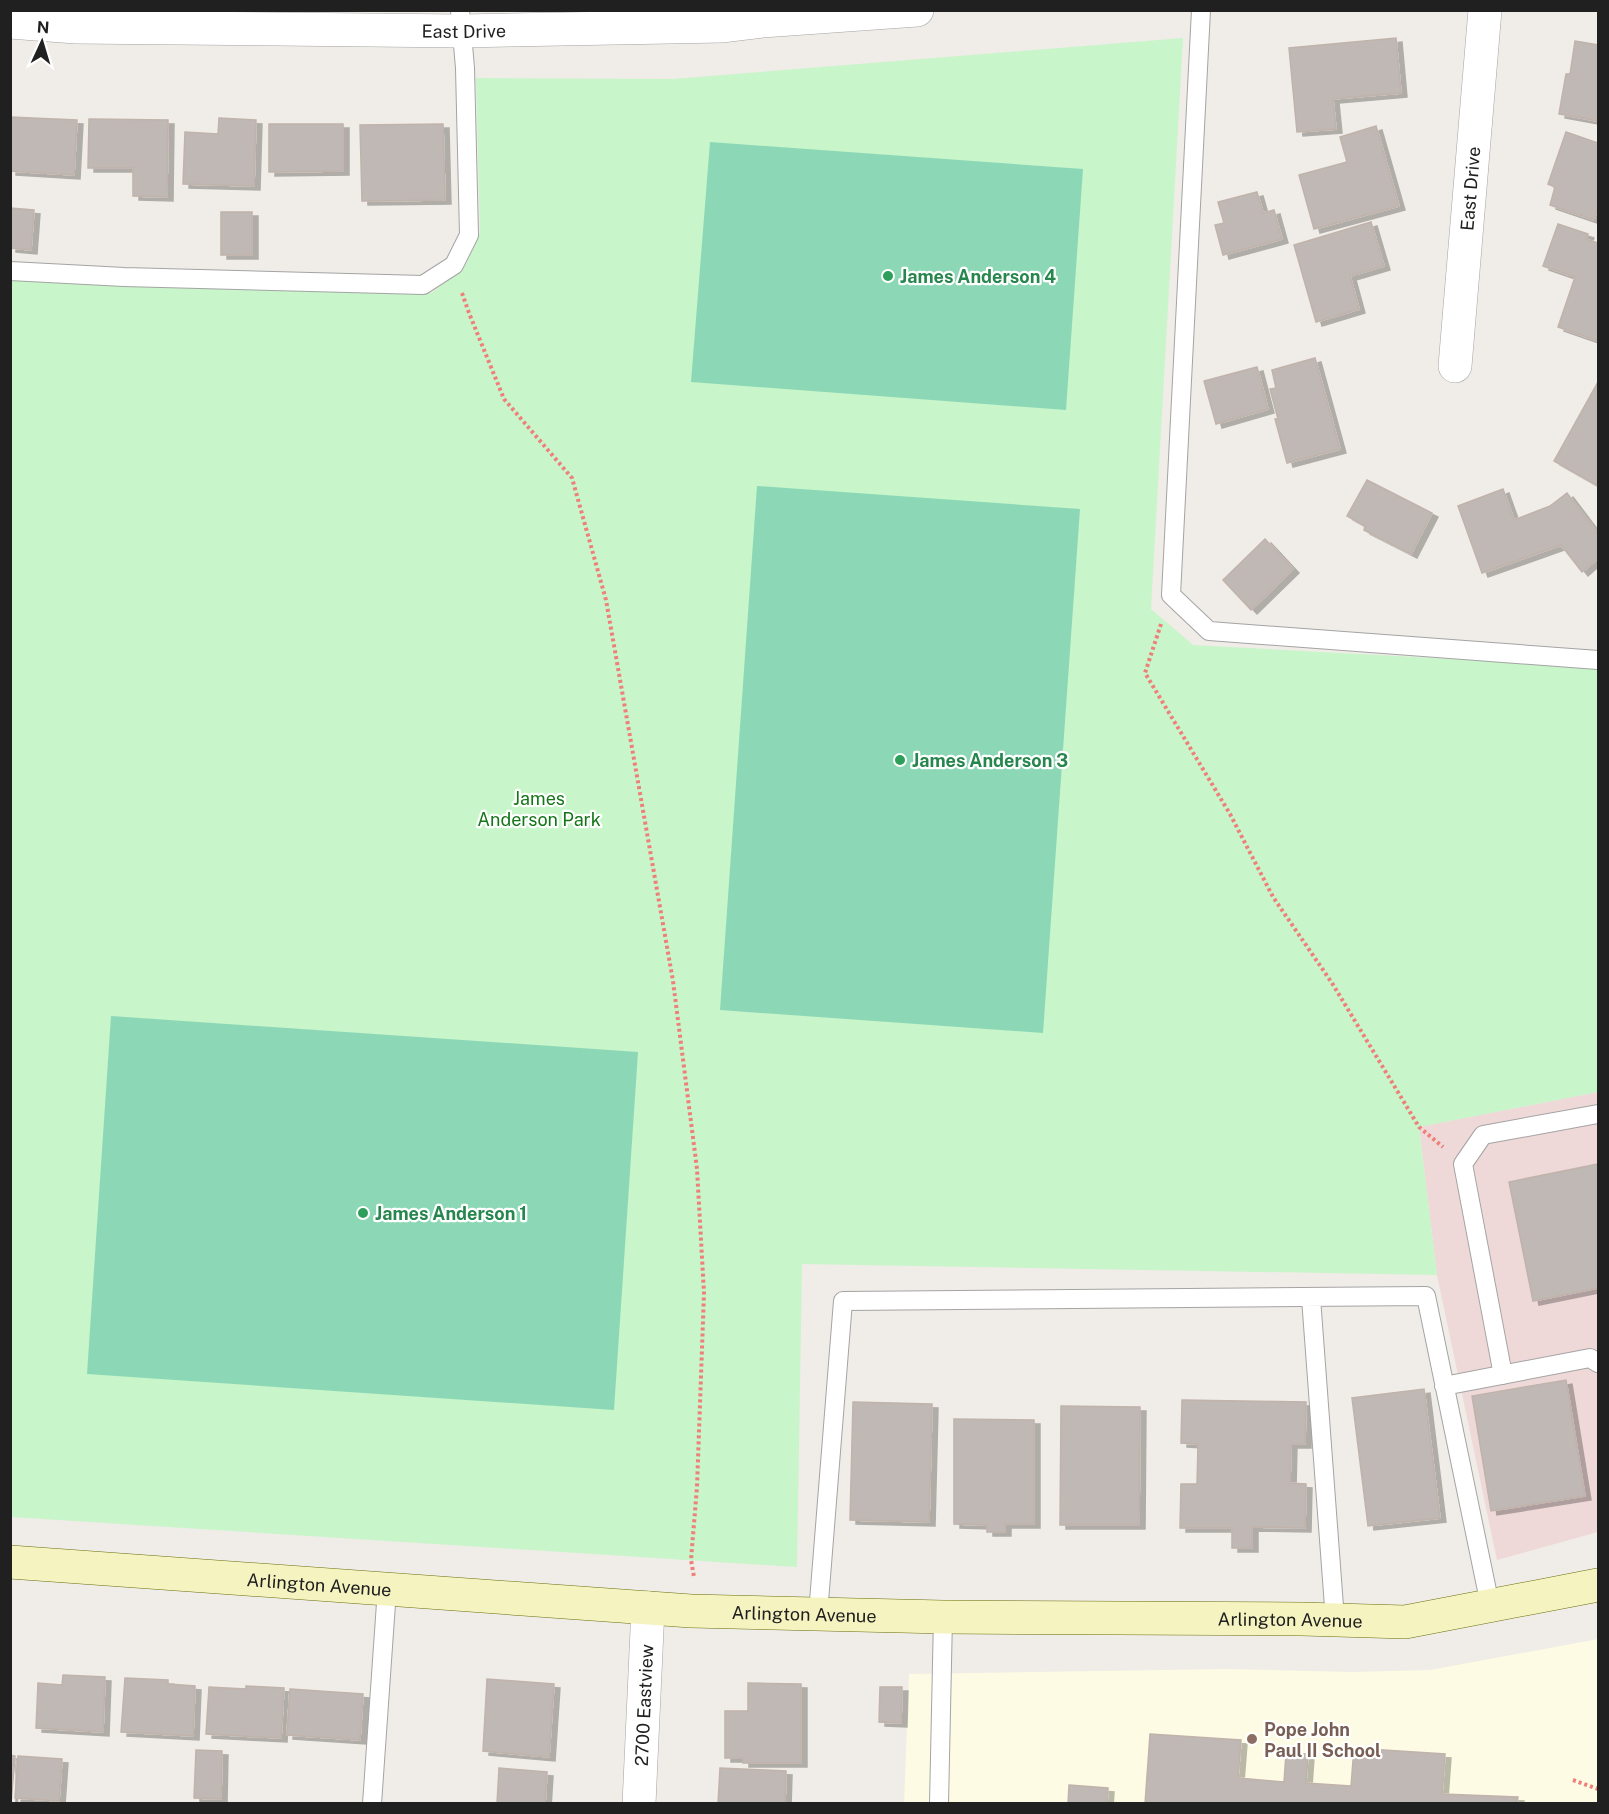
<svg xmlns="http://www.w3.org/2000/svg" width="1609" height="1814" viewBox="0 0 1609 1814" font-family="'Public Sans',sans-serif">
<defs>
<filter id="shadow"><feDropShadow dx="6" dy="4" stdDeviation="0" flood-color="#0004"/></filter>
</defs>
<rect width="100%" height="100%" fill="#f0ece7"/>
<!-- commercial -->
<path fill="#efd8d8" d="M1598 1092V1532L1497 1560 1437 1275 1419 1127Z"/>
<!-- education -->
<path fill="#fdfbe3" d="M1598 1639V1803L904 1804 909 1674 1226 1669 1351 1672 1430 1670Z"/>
<!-- park -->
<path fill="#c8f5ca" d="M1183 38 1151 609 1193 645 1598 667V1092L1419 1127 1437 1275 802 1264 797 1567 11 1517 10 274 175 284 432 293 466 264 480 232 476 78 673 79Z"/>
<!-- pitch -->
<path fill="#8cd8b6" d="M710 142 1083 169 1066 410 691 382Z
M757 486 1080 509 1043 1033 720 1010Z
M111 1016 638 1052 614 1410 87 1374Z"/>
<!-- building -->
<path fill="#c0b8b4" stroke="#c0b3ab" stroke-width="1.5" filter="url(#shadow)" d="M1396 38 1401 93 1333 99 1336 129 1297 132 1289 48Z
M1575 41 1598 45V121L1559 114 1566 74H1570Z
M10 117 77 120 74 175 10 171Z
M219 118 256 120 254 186 183 184 185 132 218 134Z
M89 119 168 120 167 197 133 196V168H88Z
M269 124H343V171L269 172Z
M443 124 445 200 362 201 360 125Z
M1376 126 1399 206 1314 229 1299 175 1347 162 1340 137Z
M1566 132 1598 143V207L1594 220 1550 205 1555 187 1548 184Z
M1257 192 1263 213 1274 210 1282 239 1223 255 1215 225 1224 223 1218 202Z
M10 208 34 210 31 250 10 248Z
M221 212H252V255H221Z
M1371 222 1384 266 1350 276 1359 309 1316 322 1294 245Z
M1558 224 1588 234 1586 239 1598 243V341L1558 327 1575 277 1543 266Z
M1315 358 1340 449 1287 463 1275 419H1278L1270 389 1276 388 1272 370Z
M1257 367 1268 409 1216 424 1204 381Z
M1598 382V486L1554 461Z
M1367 480 1432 513 1411 554 1364 530 1365 526 1347 516Z
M1503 489 1514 520 1550 506 1567 493 1598 534V558L1582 572 1561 545 1482 573 1458 506Z
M1265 539 1293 569 1251 610 1223 580Z
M1598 1164V1288L1533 1301 1509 1182Z
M1566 1380 1585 1496 1491 1511 1472 1396Z
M1424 1389 1440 1518 1368 1526 1352 1398Z
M1182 1400 1306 1402 1305 1444H1291L1290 1483 1306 1484 1305 1528 1252 1527V1548H1232V1528H1180L1181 1484H1197L1198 1444 1181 1443Z
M853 1402 932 1404 929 1522 850 1520Z
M1061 1406 1140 1407 1139 1525H1060Z
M954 1419 1034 1420V1524H1005V1532H987V1525L954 1524Z
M63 1675 105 1677 103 1732 36 1728 38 1683 62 1685Z
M125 1678 168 1680V1684L195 1686 193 1736 121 1732Z
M487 1679 554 1684 549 1757 483 1751Z
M748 1683 801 1684V1763H743V1758H725V1711H748Z
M246 1686 284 1688 281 1738 206 1734 209 1687 246 1689Z
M880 1687H902L901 1723 879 1722Z
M290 1689 363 1694 360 1740 287 1735Z
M1150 1734 1241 1740 1238 1778 1284 1782 1286 1753 1308 1754 1306 1783 1351 1786 1354 1748 1445 1754 1442 1794 1518 1797 1517 1804H1145Z
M196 1750 222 1751 221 1799 194 1798Z
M10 1755 15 1756 11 1804H10Z
M18 1756 62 1759 59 1801 15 1798Z
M499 1768 547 1772 545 1804H497Z
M720 1768 786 1771 785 1804H718Z
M1069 1785 1108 1788 1107 1804H1068Z"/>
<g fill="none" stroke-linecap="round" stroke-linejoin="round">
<defs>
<path id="lane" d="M1201 10 1171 595 1209 631 1598 660
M10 271 124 277 423 285 454 265 469 235 465 68 460 10
M1311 1298 1335 1620
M1503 1375 1463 1164 1483 1135 1598 1114
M1444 1386 1590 1358 1598 1363
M818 1614 843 1301 1426 1296 1490 1605
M372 1804 387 1589
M939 1804 943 1617"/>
<g id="street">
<path id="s1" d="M10 22 76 27 462 31 723 26 762 21 917 10"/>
<path id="s2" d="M1455 366 1485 10"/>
<path id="s3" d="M639 1804 648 1608"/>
</g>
<g id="secondary">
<path id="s4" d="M10 1562 691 1611 943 1617 1302 1619 1405 1622 1598 1585"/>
</g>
</defs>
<!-- lane casing -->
<use href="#lane" stroke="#a4a4a4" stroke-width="20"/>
<!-- street casing -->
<use href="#street" stroke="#a4a4a4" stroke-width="34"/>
<!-- secondary casing -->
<use href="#secondary" stroke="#6a6f0e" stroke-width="34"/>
<!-- path -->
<path stroke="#ee7f79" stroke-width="4" stroke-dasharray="3 3" stroke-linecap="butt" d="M462 293 469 313 504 399 572 478 606 600 673 981 697 1169 704 1293 697 1487 691 1560 694 1577
M1161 624 1145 673 1230 814 1273 897 1332 983 1419 1127 1443 1147
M1573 1780 1598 1789"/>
<!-- lane -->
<use href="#lane" stroke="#fff" stroke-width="18"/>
<!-- street -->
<use href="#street" stroke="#fff" stroke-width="33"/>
<!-- secondary -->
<use href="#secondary" stroke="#f5f4c0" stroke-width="33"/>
</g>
<!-- markers -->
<g fill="#2e9e5b" stroke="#fff" stroke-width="2">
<circle cx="888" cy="276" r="6"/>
<circle cx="900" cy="760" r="6"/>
<circle cx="363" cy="1213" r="6"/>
</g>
<circle fill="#8d6e63" stroke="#fff" stroke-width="2" cx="1252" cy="1739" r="6"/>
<g text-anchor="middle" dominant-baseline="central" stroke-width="4.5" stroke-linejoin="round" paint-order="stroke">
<!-- street labels -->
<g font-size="18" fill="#202020" stroke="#fff">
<text stroke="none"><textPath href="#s1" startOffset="454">East Drive</textPath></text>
<text stroke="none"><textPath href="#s2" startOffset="178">East Drive</textPath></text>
<text stroke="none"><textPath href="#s4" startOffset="310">Arlington Avenue</textPath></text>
<text stroke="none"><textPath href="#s4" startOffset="796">Arlington Avenue</textPath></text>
<text stroke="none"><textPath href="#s4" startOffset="1282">Arlington Avenue</textPath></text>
<text stroke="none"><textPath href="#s3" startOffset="99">2700 Eastview</textPath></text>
</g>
<!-- leisure labels -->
<g font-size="18" font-weight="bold" fill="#27864d" stroke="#fff" text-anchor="start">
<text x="900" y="276">James Anderson 4</text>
<text x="912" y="760">James Anderson 3</text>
<text x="375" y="1213">James Anderson 1</text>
</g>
<!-- park labels -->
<g font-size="18" fill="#157618" stroke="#fff">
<text x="539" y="798">James<tspan x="539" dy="21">Anderson Park</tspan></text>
</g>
<!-- education labels -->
<g font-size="18" font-weight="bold" fill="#785e54" stroke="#fff" text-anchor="start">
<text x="1264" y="1729">Pope John<tspan x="1264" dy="21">Paul II School</tspan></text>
</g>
</g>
<!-- border -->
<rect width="1609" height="1814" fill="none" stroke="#202020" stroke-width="24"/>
<!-- north arrow -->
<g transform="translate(42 42) rotate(4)" stroke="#ffffff" stroke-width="4.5" paint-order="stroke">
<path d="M0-4.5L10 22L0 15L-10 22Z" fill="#202020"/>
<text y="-9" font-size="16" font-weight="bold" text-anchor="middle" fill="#202020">N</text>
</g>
</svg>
